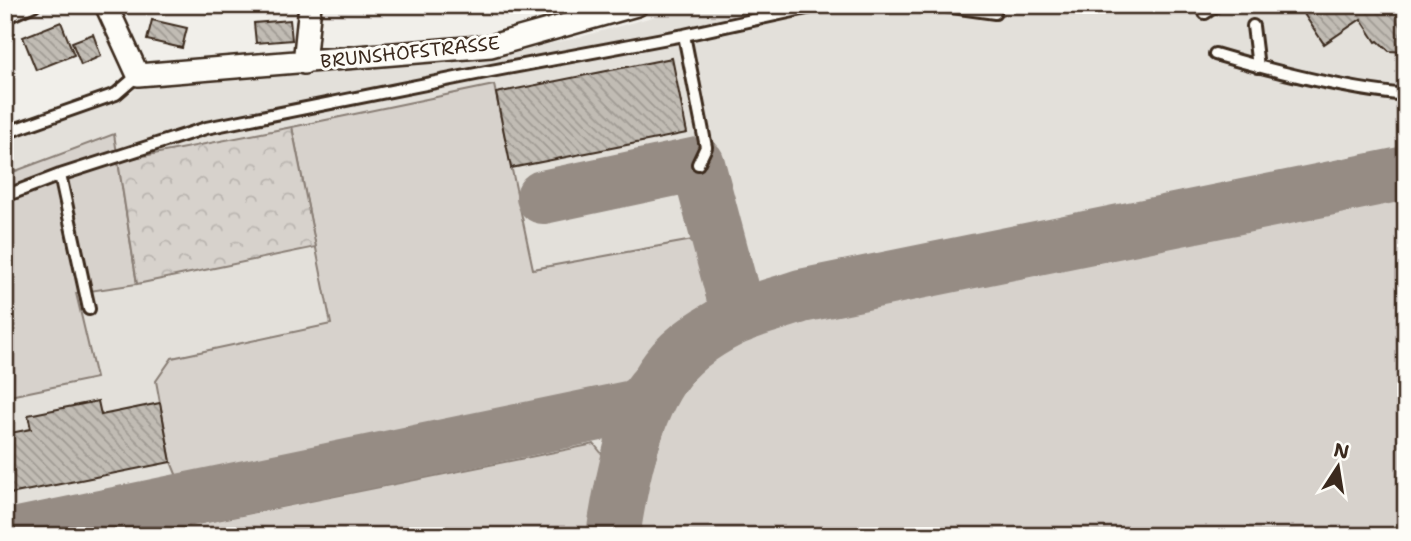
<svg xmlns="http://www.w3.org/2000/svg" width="1411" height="541" viewBox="0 0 1411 541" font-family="'Shantell Sans',sans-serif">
<defs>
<pattern id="forest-crowns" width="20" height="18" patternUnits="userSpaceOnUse" patternTransform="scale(1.75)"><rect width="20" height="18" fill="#d7d2cc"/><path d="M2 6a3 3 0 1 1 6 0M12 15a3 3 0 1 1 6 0" fill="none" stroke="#b9b4af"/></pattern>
<pattern id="building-back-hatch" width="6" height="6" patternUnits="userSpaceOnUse" patternTransform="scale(1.75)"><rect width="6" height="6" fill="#c1bcb4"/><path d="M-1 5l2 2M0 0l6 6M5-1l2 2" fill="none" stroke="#9e9992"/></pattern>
</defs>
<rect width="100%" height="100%" fill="#f1efea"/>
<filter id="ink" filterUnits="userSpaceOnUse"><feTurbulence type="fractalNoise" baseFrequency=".0143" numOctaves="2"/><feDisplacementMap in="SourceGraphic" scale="14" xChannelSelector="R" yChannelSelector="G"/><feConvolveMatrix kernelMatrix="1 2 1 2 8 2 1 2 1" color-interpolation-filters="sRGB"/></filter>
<g filter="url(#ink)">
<!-- built -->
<path fill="#e3e0da" d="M696 5H1406V536H5V139L132 93 139 82 488 57 576 38Z"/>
<!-- green -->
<path fill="#d7d2cc" stroke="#897e75" stroke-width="2" d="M494 85 533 269 693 240 708 302 700 320 618 390 178 479 171 462 156 381 172 358 331 324 292 127Z
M114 134 137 284 76 293 96 378 5 397V175Z
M1406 193V536H636L643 497 668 416 687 379 735 342 803 314Z
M594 444 606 459 594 536H137Z"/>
<!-- forest -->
<path fill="url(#forest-crowns)" stroke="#897e75" stroke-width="2" d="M292 127 316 247 137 284 118 161Z"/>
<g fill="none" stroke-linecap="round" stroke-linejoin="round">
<!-- taxiway -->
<path stroke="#968c84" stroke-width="54" d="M543 197 698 164 739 317
M9 536 633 407 644 401 653 389
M613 536C621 483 634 412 667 369 684 346 715 327 740 316 760 308 781 303 801 296L1406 173"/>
</g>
<!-- building -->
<path fill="url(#building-back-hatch)" stroke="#3b2a1e" stroke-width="2" d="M1316 5H1386L1390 13 1398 8 1406 20V52L1389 51 1378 41 1376 42 1361 19 1324 44 1304 14Z
M152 20 187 28 182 48 147 40Z
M290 20 292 40 256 43 254 23Z
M61 22 74 55 36 70 23 37Z
M93 34 101 56 81 65 72 42Z
M672 58 687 133 511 168 496 93Z
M98 401 101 415 160 403 171 462 5 495V434L31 429 28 415Z"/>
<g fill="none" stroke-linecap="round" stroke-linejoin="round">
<defs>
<path id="service" d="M938 5 995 13
M1205 13 1217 5
M5 18 34 5
M1253 26 1258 67
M684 35 706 147 698 164
M1215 54C1276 72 1342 89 1406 95
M5 133 116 94 138 75
M60 175 89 309
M5 196 60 175 206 128 491 71 684 35 821 5"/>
<path id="minor" d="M106 5 138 75 491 46 637 5
M304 63 310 5"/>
</defs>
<!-- service casing -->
<use href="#service" stroke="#3b2a1e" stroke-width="16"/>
<!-- minor casing -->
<use href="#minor" stroke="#3b2a1e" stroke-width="26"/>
<!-- service -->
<use href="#service" stroke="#fdfcf7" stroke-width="10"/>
<!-- minor -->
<use href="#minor" stroke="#fdfcf7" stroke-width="21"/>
</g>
</g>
<g text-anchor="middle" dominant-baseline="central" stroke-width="6" stroke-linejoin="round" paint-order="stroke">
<!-- street labels -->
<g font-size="19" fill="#3b2a1e" stroke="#fdfcf7">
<text transform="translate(410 52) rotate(-6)">BRUNSHOFSTRASSE</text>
</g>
</g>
<!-- margin -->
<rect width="1411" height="541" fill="none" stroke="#fdfcf7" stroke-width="28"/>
<rect x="14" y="14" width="1383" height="513" fill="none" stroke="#3b2a1e" stroke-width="2.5" filter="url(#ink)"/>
<!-- north arrow -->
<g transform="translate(1338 467) rotate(12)" stroke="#fdfcf7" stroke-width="5" paint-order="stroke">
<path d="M0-5L12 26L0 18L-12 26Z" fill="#3b2a1e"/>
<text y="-10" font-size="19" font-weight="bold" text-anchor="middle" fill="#3b2a1e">N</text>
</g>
</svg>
